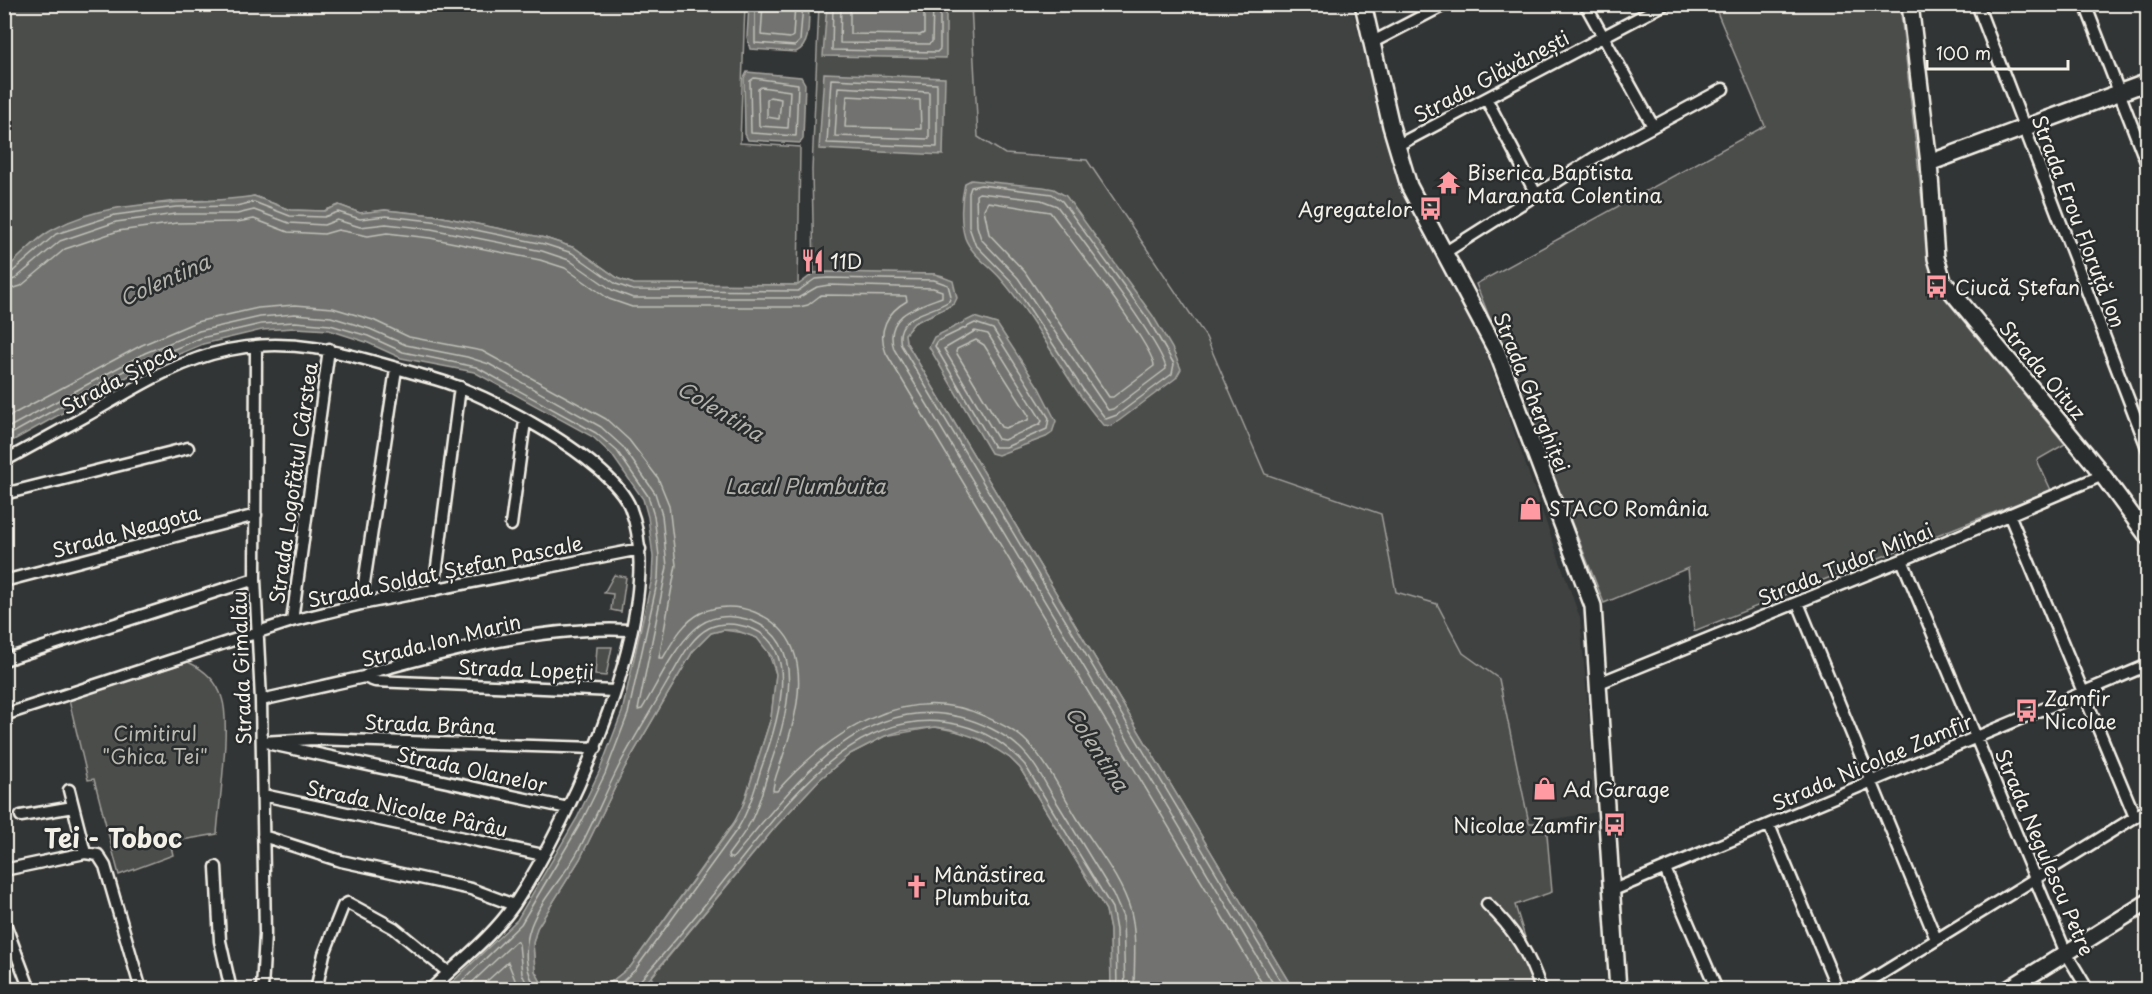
<svg xmlns="http://www.w3.org/2000/svg" width="2152" height="994" viewBox="0 0 2152 994" font-family="'Playpen Sans',sans-serif">
<rect width="100%" height="100%" fill="#323535"/>
<filter id="ink" filterUnits="userSpaceOnUse"><feTurbulence type="fractalNoise" baseFrequency=".0167" numOctaves="2"/><feDisplacementMap in="SourceGraphic" scale="12" xChannelSelector="R" yChannelSelector="G"/><feConvolveMatrix kernelMatrix="1 2 1 2 8 2 1 2 1" color-interpolation-filters="sRGB"/></filter>
<g filter="url(#ink)">
<!-- built -->
<path fill="#404242" d="M971 5H1351L1388 144 1414 219 1475 322 1580 618 1597 812 1529 823 1499 679 1463 653 1437 604 1395 592 1380 514 1265 474 1087 160 1005 154 978 137Z"/>
<!-- green -->
<path fill="#4b4d4c" stroke="#a09f9a" stroke-width="1.5" d="M5 5H745L740 143 800 147 798 285 634 284 619 279 575 248 545 238 433 215 385 210 360 213 339 205 324 211 290 210 254 196 236 200 176 201 113 209 67 223 5 270Z
M819 5H971L978 137 1005 154 1087 160 1206 337 1265 474 1381 514 1396 592 1437 604 1463 653 1499 679 1529 823H1546L1552 892 1515 905 1541 989H1293L906 342 905 334 914 323 954 304 943 276 935 274 814 273 812 170Z
M1714 5H1900L1931 279 1938 290 2065 444 2037 460 2051 490 1694 631 1688 568 1604 603 1476 284 1765 126Z
M614 575 626 577 621 612 611 610 613 594 604 593Z
M723 630 745 633 757 638 766 646 776 674 771 718 740 814 631 966 602 989H550L541 982 535 971 533 943 537 928 580 859 625 767 693 651 711 633Z
M597 647H612L606 676 595 675Z
M188 662C203 669 217 681 222 698 231 724 219 803 217 834L170 842 173 855 119 875 94 779 88 780 69 700Z
M935 727 965 733 998 748 1010 758 1020 768 1106 910 1110 930 1111 989 665 990 651 978 777 825 819 780 850 754 885 736Z"/>
<!-- water -->
<path fill="#727370" stroke="#a6a5a0" stroke-width="1.5" d="M749 5H809C808 19 812 45 796 52L750 49 747 37Z
M827 5H946V58L823 56Z
M747 72 801 77 805 84 803 139 800 143 748 140 745 134 744 78Z
M824 73 945 78 943 155 819 149Z
M971 180 1043 187 1054 189 1066 196 1153 316 1172 348 1181 369 1176 378 1120 420 1111 426 1103 425C1064 380 1040 324 1001 279 990 266 971 254 965 238 960 222 961 200 965 183Z
M254 196 290 210 324 211 339 205 360 213 385 210 433 215 545 238 575 248 619 279 634 284 798 285 814 273 828 272 935 274 953 281 957 298 954 304 914 323 905 334 906 342 1293 989H1111L1110 930 1106 910 1020 768 1010 758 982 740 950 729 935 727 901 731 885 736 850 754 819 780 777 825 641 989H602L631 966 733 825 744 803 771 718 776 674 772 657 757 638 735 630H723L711 633 693 651 625 767 580 859 537 928 533 943 535 971 541 982 550 989H445L517 920 577 818 599 772 622 712 652 578 653 557 648 517 643 499 612 455 593 437 474 372 401 358 366 342 329 330 295 328 262 330 203 344 134 373 5 445V270C20 257 36 238 54 229 116 195 188 207 254 196Z
M974 317 997 324 1039 388 1056 421 1052 433 1046 437 998 455 991 453 929 347 934 337Z"/>
<g fill="none" stroke-linecap="round" stroke-linejoin="round">
<!-- shore -->
<path stroke="#c0bfb8" stroke-width="1.5" d="M755 4V43L795 46 800 41 803 4
M763 4 761 35 790 38 793 36 795 4
M833 4 832 50 937 52 940 49V4
M841 4 840 43 929 44 932 42 933 4
M850 4V34L920 35 924 33V4
M754 78 798 84 796 136 751 133 750 81Z
M831 79 937 84V147L827 143Z
M761 87 790 91 788 128 759 126 758 89Z
M838 87 929 92V139L835 136Z
M847 96 920 100 921 129 845 127Z
M770 97 781 99 779 119 767 117V99Z
M981 185 1052 194 1062 201 1148 319 1174 364 1172 374 1117 415 1106 419 1084 391 1012 282 975 244 969 227V193L971 187Z
M979 193 1041 200 1057 206C1075 230 1165 348 1166 369L1113 409 1108 410 1018 278 981 239 977 226 976 195Z
M988 202 1050 212C1066 234 1155 348 1154 366L1113 397H1109L1025 272 989 234 984 209Z
M4 274 11 273 56 234 115 215 176 207 236 206 254 202 290 216 324 217 338 212 360 219 386 216 432 221 544 244 572 253 616 284 633 290 798 291 815 279 828 278 934 280 948 285 951 296 949 301C930 314 893 314 901 345L1286 990
M4 282 15 279 60 241 116 222 176 214H237L254 210 289 223 324 225 337 220 360 227 386 224 431 229 542 251 569 260 612 290 633 298H798L817 287 829 285 933 288 942 291V297C918 306 883 315 894 349L1277 990
M4 291 21 286 65 249 118 231 177 223 237 222 254 219 288 232 324 234 338 230 368 236 387 233 430 238 540 260 565 268 609 299 632 307H799L808 305 821 295 906 296 907 301C887 312 877 331 886 353L1266 990
M975 323 993 329 1049 418 1047 429 1006 447H994L935 346 938 341Z
M975 331 988 334 1042 421 1040 424 1004 440 998 439 944 349Z
M976 340 984 345 1029 416 1028 420 1005 428 1001 427 956 352 957 349Z
M4 419 142 345 196 322 258 308 295 305 333 308 373 320 409 337 482 351 606 419 629 440 658 478 669 505 676 565 659 658H663C673 641 683 622 701 613 735 597 780 615 793 649 806 682 794 724 783 756 780 767 773 780 773 791H777C829 733 905 681 984 716 999 723 1015 730 1027 742 1048 763 1062 793 1077 818 1095 847 1122 879 1131 912 1137 936 1134 965 1134 990
M4 430 145 353 199 331 260 317 295 314 331 317 370 329 406 345 467 357 489 364 601 427 623 447 655 493 662 515 667 567 638 710 642 709C658 683 672 650 695 629 709 616 728 614 746 619 813 638 785 722 769 769 764 786 759 805 751 821 745 833 736 844 728 855L729 858H733C788 792 859 692 960 717 980 722 1004 733 1020 748 1035 762 1045 783 1056 801 1075 832 1094 863 1113 894L1123 917 1125 990
M4 438 131 367 201 338 261 324 295 322 330 325 368 336 403 352 476 367 596 433 617 451 648 496 654 516 659 556 658 579 628 714 605 774 582 821 521 924 453 990
M464 990 516 941 519 944 522 974 530 990
M477 990 508 962 519 990
M540 990C523 975 524 946 531 926 541 899 563 878 577 853 593 824 605 793 620 764 635 736 652 709 668 681 679 664 689 638 709 628 723 621 739 624 753 629 804 651 774 732 761 769 755 789 749 810 738 828L635 970 613 990
M637 990 638 983C668 949 698 914 726 878 783 809 855 699 960 725 985 731 1008 746 1025 765L1112 908 1116 930 1117 990"/>
<defs>
<path id="street" d="M1585 4 1653 126
M1977 4 2148 450
M2085 4 2148 167
M1371 43 1446 4
M1487 100 1536 194
M1396 146 1665 4
M1444 253 1594 158 1723 89
M256 346 255 579 261 700 265 934 262 990
M4 461C32 446 59 431 86 416 132 390 175 361 228 350 303 334 364 360 435 379 486 393 610 459 630 507 671 607 570 820 514 905 492 937 458 963 430 990
M4 494 188 448
M2009 514 2135 817
M511 525 525 421
M1902 560 2066 953 2088 990
M4 581 256 515
M434 590 460 387
M1798 603 1936 939
M361 604 396 369
M292 621 329 349
M4 660 255 579
M364 677 375 681 615 691
M1599 683 1902 560 2103 475
M261 700 364 677 372 672C455 649 543 626 630 630
M4 715 292 621 361 604 640 549
M262 742 314 739 596 748
M271 744 568 808
M69 790 85 853
M263 795 543 855
M21 816 73 807
M1769 825 1838 990
M263 836 341 861 471 889 514 905
M216 867 220 941 231 990
M1665 869 1717 990
M4 870 85 853 98 855 105 866 141 990
M1611 891 2148 665
M1487 904C1514 929 1530 955 1541 990
M4 921 30 990
M316 990 324 954 343 906 348 903 394 928 448 972
M1855 990 2148 809"/>
<path id="secondary" d="M1363 4 1391 126 1409 186 1497 352 1593 606 1618 990
M1910 4 1929 163 1936 258 1943 281 2095 465 2148 537
M1929 163 2148 82
M2007 990 2148 902"/>
</defs>
<!-- street casing -->
<use href="#street" stroke="#f4f1e8" stroke-width="15"/>
<!-- secondary casing -->
<use href="#secondary" stroke="#f4f1e8" stroke-width="20"/>
<!-- street -->
<use href="#street" stroke="#2a2d2e" stroke-width="10"/>
<!-- secondary -->
<use href="#secondary" stroke="#2a2d2e" stroke-width="15"/>
</g>
</g>
<!-- icons -->
<defs>
<symbol id="temple-bare" viewBox="-9 -9 18 18"><path d="M0-6L5-2H3V0L6.5 2.5H4V6H1.5V3h-3V6H-4V2.5H-6.5L-3 0V-2H-5Z" fill="#ff9aa2" stroke="#2a2d2e" stroke-width="2.5" paint-order="stroke"/></symbol>
<symbol id="bus-bare" viewBox="-9 -9 18 18"><path d="M-5-6H5V4H4V6H2V4H-2V6H-4V4H-5ZM-3.5-4V0h7V-4ZM-3.5 1.2v1.5H-2V1.2ZM2 1.2v1.5H3.5V1.2Z" fill="#ff9aa2" stroke="#2a2d2e" stroke-width="2.5" paint-order="stroke"/></symbol>
<symbol id="restaurant-bare" viewBox="-9 -9 18 18"><path d="M-5-6h1v4h1v-4h1v4h1v-4h1v5L-1.5 .5V6h-2V.5L-5-1ZM5-6V6H3V1.5H1.5Q1.5-4 5-6Z" fill="#ff9aa2" stroke="#2a2d2e" stroke-width="2.5" paint-order="stroke"/></symbol>
<symbol id="shop-bare" viewBox="-9 -9 18 18"><path d="M-5-2.5h2.3a2.7 3.5 0 0 1 5.4 0H5L5.5 6h-11ZM-1.5-2.5h3a1.5 2.3 0 0 0-3 0Z" fill="#ff9aa2" stroke="#2a2d2e" stroke-width="2.5" paint-order="stroke"/></symbol>
<symbol id="church-bare" viewBox="-9 -9 18 18"><path d="M-1.2-6h2.4v3.5h3.3v2.4h-3.3V6h-2.4V-.1h-3.3v-2.4h3.3Z" fill="#ff9aa2" stroke="#2a2d2e" stroke-width="2.5" paint-order="stroke"/></symbol>
</defs>
<g fill-rule="evenodd">
<use href="#temple-bare" x="1432" y="166" width="33" height="33"/>
<use href="#bus-bare" x="1414" y="192" width="33" height="33"/>
<use href="#restaurant-bare" x="796" y="244" width="33" height="33"/>
<use href="#bus-bare" x="1920" y="270" width="33" height="33"/>
<use href="#shop-bare" x="1514" y="492" width="33" height="33"/>
<use href="#bus-bare" x="2010" y="694" width="33" height="33"/>
<use href="#shop-bare" x="1528" y="772" width="33" height="33"/>
<use href="#bus-bare" x="1598" y="808" width="33" height="33"/>
<use href="#church-bare" x="900" y="870" width="33" height="33"/>
</g>
<g text-anchor="middle" dominant-baseline="central" stroke-width="5" stroke-linejoin="round" paint-order="stroke">
<!-- street labels -->
<g font-size="20" fill="#f4f1e8" stroke="#2a2d2e">
<text transform="translate(1491 76) rotate(-28)">Strada Glăvănești</text>
<text transform="translate(2079 221) rotate(69)">Strada Erou Floruță Ion</text>
<text transform="translate(2043 370) rotate(50)">Strada Oituz</text>
<text transform="translate(118 379) rotate(-28)">Strada Șipca</text>
<text transform="translate(1532 392) rotate(68)">Strada Gherghiței</text>
<text transform="translate(293 483) rotate(-82)">Strada Logofătul Cârstea</text>
<text transform="translate(126 531) rotate(-15)">Strada Neagota</text>
<text transform="translate(1845 564) rotate(-22)">Strada Tudor Mihai</text>
<text transform="translate(445 571) rotate(-12)">Strada Soldat Ștefan Pascale</text>
<text transform="translate(441 640) rotate(-14)">Strada Ion Marin</text>
<text transform="translate(241 668) rotate(-92)">Strada Gimalău</text>
<text transform="translate(526 669) rotate(2)">Strada Lopeții</text>
<text transform="translate(430 724) rotate(2)">Strada Brâna</text>
<text transform="translate(1872 762) rotate(-23)">Strada Nicolae Zamfir</text>
<text transform="translate(472 769) rotate(12)">Strada Olanelor</text>
<text transform="translate(407 808) rotate(12)">Strada Nicolae Pârâu</text>
<text transform="translate(2045 852) rotate(67)">Strada Negulescu Petre</text>
</g>
<!-- poi labels -->
<g font-size="20" fill="#f4f1e8" stroke="#2a2d2e" text-anchor="start">
<text x="1467" y="172">Biserica Baptista<tspan x="1467" dy="23">Maranata Colentina</tspan></text>
<text x="1412" y="209" text-anchor="end">Agregatelor</text>
<text x="830" y="261">11D</text>
<text x="1955" y="287">Ciucă Ștefan</text>
<text x="1549" y="508">STACO România</text>
<text x="2044" y="698">Zamfir<tspan x="2044" dy="23">Nicolae</tspan></text>
<text x="1563" y="789">Ad Garage</text>
<text x="1597" y="825" text-anchor="end">Nicolae Zamfir</text>
<text x="934" y="874">Mânăstirea<tspan x="934" dy="23">Plumbuita</tspan></text>
</g>
<!-- park labels -->
<g font-size="20" fill="#b9b8b1" stroke="#2a2d2e">
<text x="155" y="733">Cimitirul<tspan x="155" dy="23">"Ghica Tei"</tspan></text>
</g>
<!-- water labels -->
<g font-size="21" font-style="italic" fill="#b3b2ac" stroke="#2a2d2e">
<text transform="translate(164 279) rotate(-24)">Colentina</text>
<text transform="translate(721 410) rotate(31)">Colentina</text>
<text x="805" y="485">Lacul Plumbuita</text>
<text transform="translate(1098 748) rotate(57)">Colentina</text>
</g>
<!-- district labels -->
<g font-size="26" font-weight="bold" fill="#f4f1e8" stroke="#2a2d2e">
<text x="113" y="837">Tei - Toboc</text>
</g>
</g>
<!-- margin -->
<rect width="2152" height="994" fill="none" stroke="#2a2d2e" stroke-width="24"/>
<rect x="12" y="12" width="2128" height="970" fill="none" stroke="#f4f1e8" stroke-width="2" filter="url(#ink)"/>
<!-- scale -->
<path d="M1927 60v9h141v-9" fill="none" stroke="#f4f1e8" stroke-width="3"/>
<text x="1936" y="60" font-size="18" fill="#f4f1e8" stroke="#2a2d2e" stroke-width="4.5" paint-order="stroke">100 m</text>
</svg>
